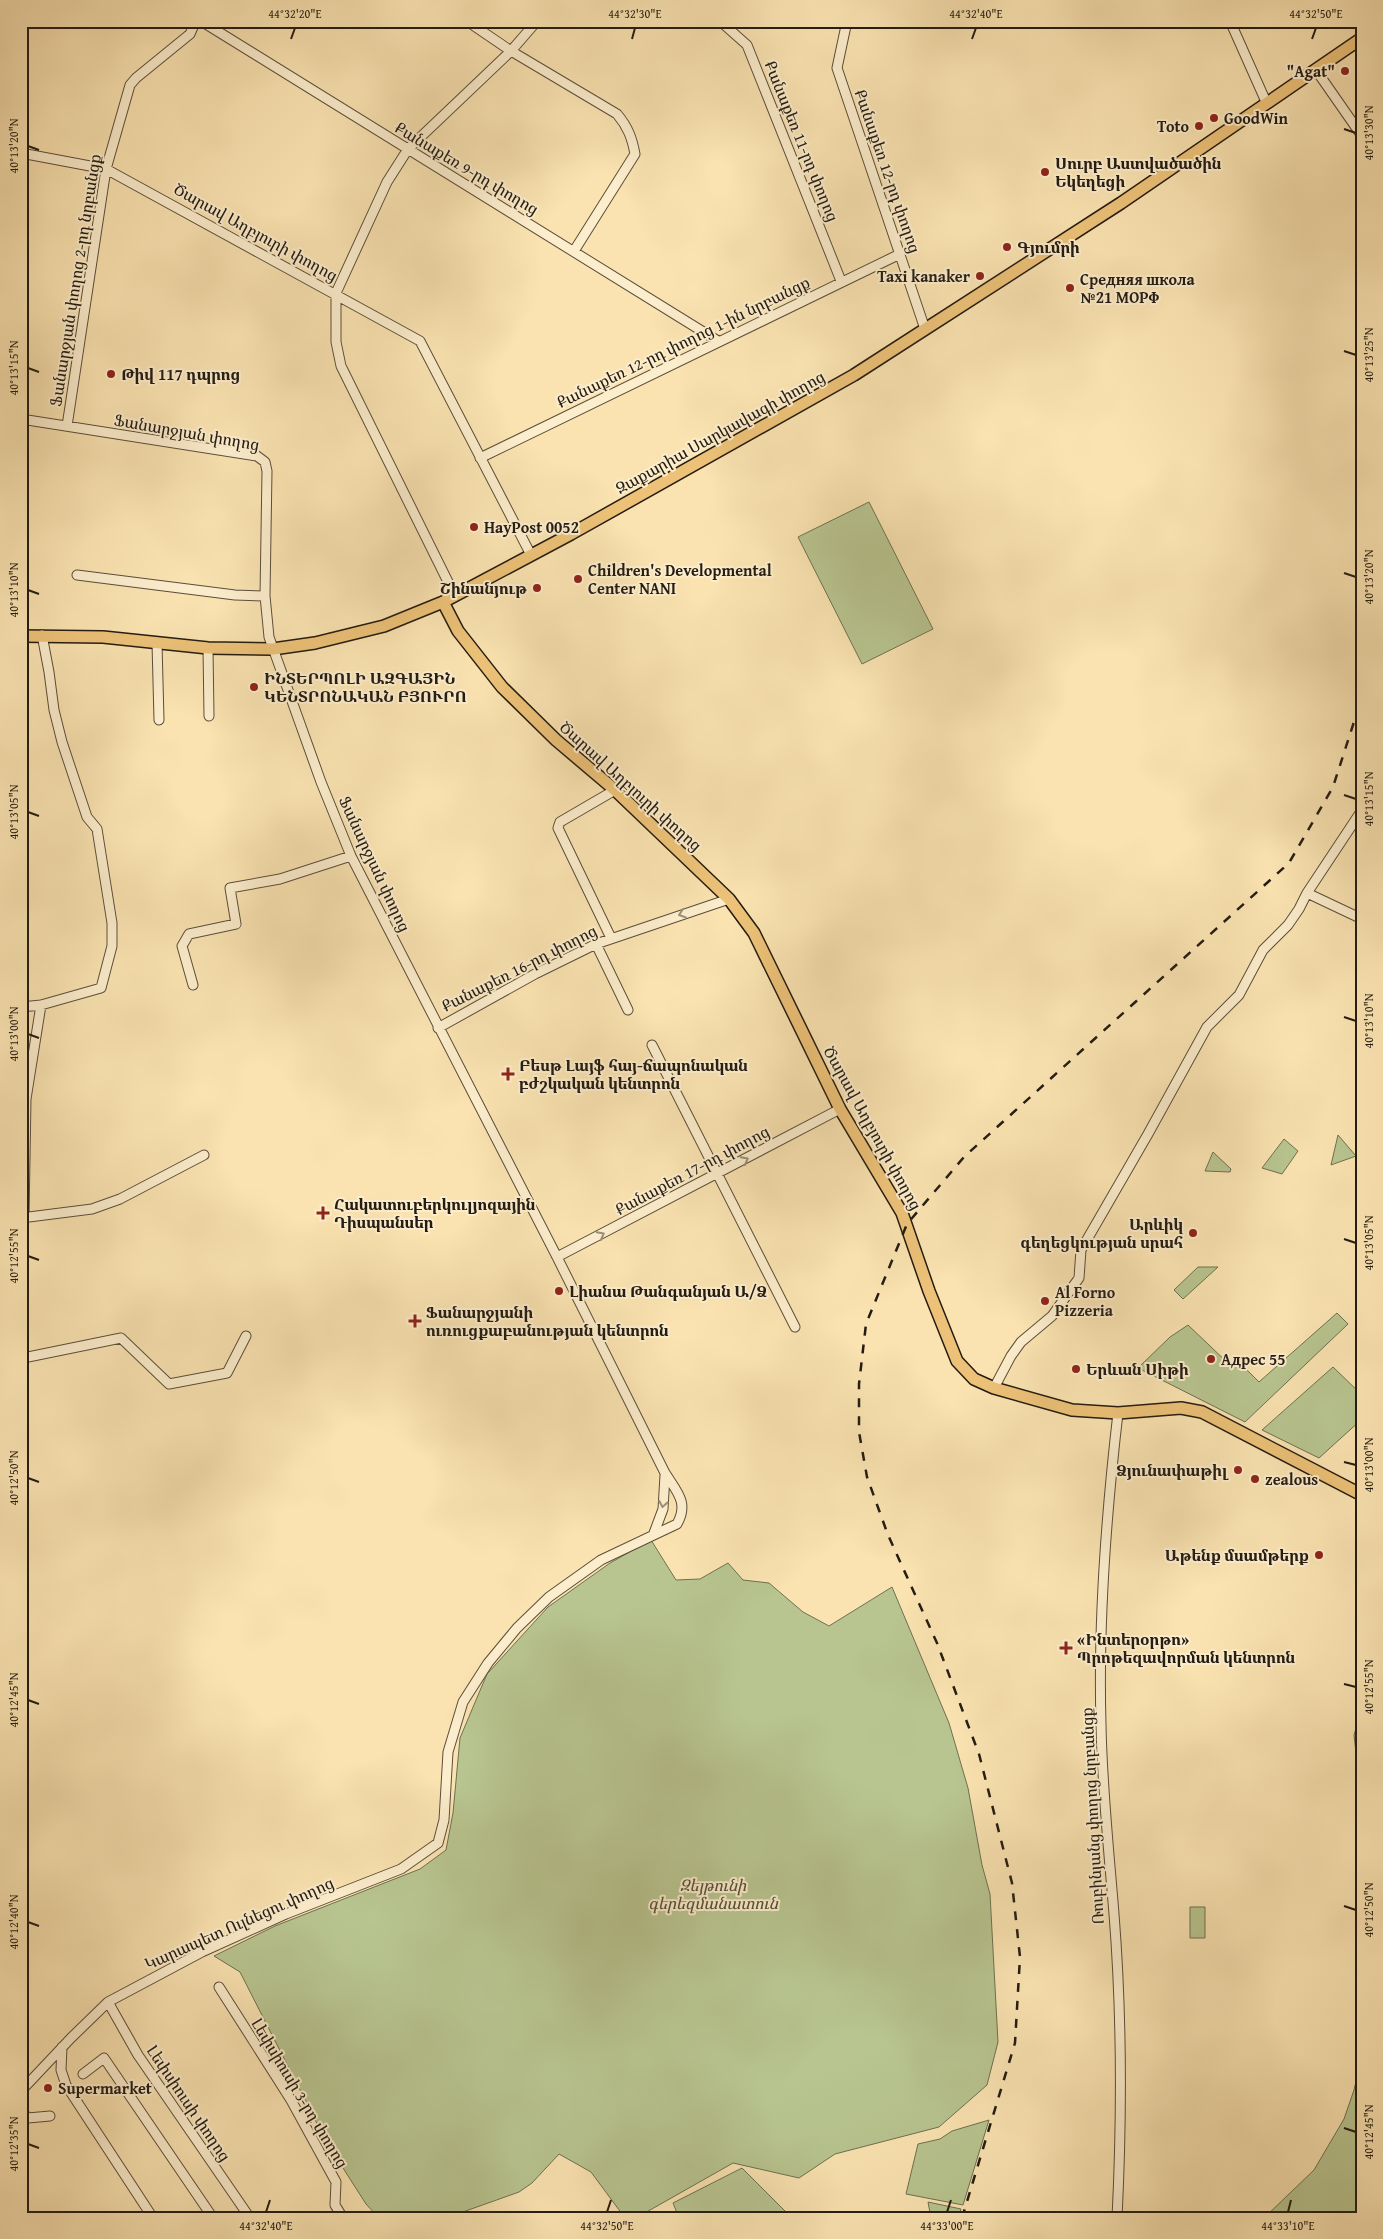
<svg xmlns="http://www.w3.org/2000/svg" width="1383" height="2239" viewBox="0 0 1383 2239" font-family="'Gentium Book Plus','Noto Serif Armenian',serif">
<rect width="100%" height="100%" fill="#fae3b1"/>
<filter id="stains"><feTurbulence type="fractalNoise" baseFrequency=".004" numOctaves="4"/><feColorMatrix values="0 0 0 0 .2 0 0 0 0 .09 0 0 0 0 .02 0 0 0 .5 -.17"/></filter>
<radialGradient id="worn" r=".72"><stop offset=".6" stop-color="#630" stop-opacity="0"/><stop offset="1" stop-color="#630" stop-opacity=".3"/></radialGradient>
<!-- green -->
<path fill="#b8c590" stroke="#6e7051" d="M869 502 933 629 862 664 798 537Z
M1338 1135 1356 1156 1331 1165Z
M1284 1139 1298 1151 1282 1174 1262 1168Z
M1213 1152 1231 1169 1230 1172 1205 1171Z
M1198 1267H1218L1183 1299 1174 1290Z
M1337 1313 1348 1324 1245 1422 1138 1368 1170 1337 1188 1325 1231 1366 1241 1364 1259 1382Z
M1333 1367 1362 1395V1419L1319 1458 1262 1430Z
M651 1540 676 1580 700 1579 728 1563 743 1580 769 1583 803 1612 829 1626 892 1587 949 1723 968 1788 982 1865 990 1894 998 2042 987 2085 939 2127 835 2154 799 2178 733 2163 636 2218H625L591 2172 559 2154 532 2183 519 2192 446 2218H379L366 2204 327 2143 240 1972 214 1956 275 1926 420 1869 446 1850 453 1813 460 1738 487 1674 548 1607 610 1563Z
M1362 1708V1806L1354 1735Z
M1190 1907H1205V1938H1190Z
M1362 2055V2218H1264L1314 2170 1344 2119 1354 2090Z
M989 2120 963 2205 906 2194 918 2144 940 2139 952 2131Z
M742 2168 792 2218H679L673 2203Z
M928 2202 961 2209 958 2218H931Z"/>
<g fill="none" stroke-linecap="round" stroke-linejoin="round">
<defs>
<path id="minor" d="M201 21 718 341
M467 21 511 51 617 114C628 127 632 138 635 154L574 251
M720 21 747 45 841 281
M847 21 837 68 925 329
M1230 21 1267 104
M1316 70 1362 136
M21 153 106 169 420 341 531 555
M21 419 257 456 265 462 267 471 265 596 269 637 321 782 351 856 557 1257 665 1473C677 1492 689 1503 677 1524L601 1560 549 1597 517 1628 488 1663 463 1702 448 1752 444 1820 438 1843 401 1869 286 1914 202 1952 108 2002 71 2038 21 2091
M67 426 106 169 130 85 136 78 190 34 193 27V21
M480 458 900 254
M77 575 235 595 265 596
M455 596 341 366 336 342V293L387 182 408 149 511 51 537 21
M157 643 159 720
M208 648 209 716
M1307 893 1362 919
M611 938 558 828 560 822 615 790
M596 944 628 1010
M193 985 182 946 189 934 236 924 230 888 280 879 351 856
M21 1007 41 1005 101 988 112 946V923L97 829 87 817 62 742 54 710 49 672 42 635
M438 1028 535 974 596 944 729 899
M652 1045 795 1327
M24 1217 26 1099 41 1005
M21 1218 92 1209 120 1199 204 1155
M557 1257 840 1109
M21 1355 28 1357 121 1338 169 1384 227 1373 246 1336
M994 1388 1011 1356 1021 1342 1052 1316 1079 1278 1081 1250 1148 1134 1207 1027 1239 995 1263 950 1288 925 1299 909 1307 893 1362 810
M654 1533 663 1509 665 1475
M219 1987 291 2100 336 2182 335 2205 343 2218
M108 2002 138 2055 250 2218
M62 2047 61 2070 66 2085 153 2218
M83 2074 104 2058 213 2218
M21 2111 28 2118 50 2116
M1117 2218C1122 2117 1122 2015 1114 1914 1109 1851 1102 1788 1101 1724 1098 1621 1106 1516 1118 1413"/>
<path id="major" d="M443 602 458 631 502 687 556 740 615 790 729 899 754 933 840 1109 902 1213 929 1291 957 1361 974 1379 994 1388 1072 1410 1118 1413 1181 1408 1202 1412 1362 1495
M21 636 103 637 208 648 273 649 315 643 384 626 443 602 571 534 854 375 1121 203 1362 38"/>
</defs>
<!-- minor casing -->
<use href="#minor" stroke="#5a4e3a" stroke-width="11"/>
<!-- major casing -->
<use href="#major" stroke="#241c12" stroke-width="14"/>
<!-- minor -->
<use href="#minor" stroke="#fcedcc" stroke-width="9"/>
<!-- major -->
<use href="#major" stroke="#edc278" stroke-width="11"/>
<!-- rail -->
<path stroke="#241c12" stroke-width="2.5" stroke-dasharray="9 9" stroke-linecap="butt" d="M962 2218 1015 2043 1020 1957 1012 1883 979 1754 937 1643 888 1535 867 1477 859 1432V1384L866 1324 907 1224 964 1157 1289 863 1333 787 1362 697"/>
</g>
<!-- one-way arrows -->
<defs><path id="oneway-chevron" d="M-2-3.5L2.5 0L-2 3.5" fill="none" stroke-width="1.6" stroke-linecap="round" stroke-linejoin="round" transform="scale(1.25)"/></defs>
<g stroke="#9b8f78">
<use href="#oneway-chevron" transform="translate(682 914) rotate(161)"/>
<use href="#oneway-chevron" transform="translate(745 1160) rotate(-28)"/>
<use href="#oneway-chevron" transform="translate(601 1235) rotate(-28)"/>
<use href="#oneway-chevron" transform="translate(663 1504) rotate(100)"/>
</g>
<!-- ticks -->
<path fill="none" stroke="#241c12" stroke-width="2" d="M291 39 295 28M632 39 635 28M972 39 976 28M1312 39 1316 28M1344 129 1356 133M28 146 39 150M1344 351 1356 355M28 368 39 372M1344 573 1356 577M28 590 39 594M1344 795 1356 799M28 812 39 816M1344 1017 1356 1021M28 1034 39 1038M1344 1239 1356 1243M28 1256 39 1260M1344 1462 1356 1465M28 1478 39 1482M1344 1684 1356 1687M28 1700 39 1704M1344 1906 1356 1910M28 1922 39 1926M1344 2128 1356 2132M28 2144 39 2148M266 2212 270 2200M607 2212 611 2200M947 2212 951 2200M1288 2212 1291 2200"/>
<!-- markers -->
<g fill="#8f2418" stroke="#fcedcc" stroke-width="2">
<circle cx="1345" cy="71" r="5"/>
<circle cx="1214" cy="118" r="5"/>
<circle cx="1199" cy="126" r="5"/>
<circle cx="1045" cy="172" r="5"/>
<circle cx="1007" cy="247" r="5"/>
<circle cx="980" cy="276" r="5"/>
<circle cx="1070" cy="288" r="5"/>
<circle cx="111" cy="374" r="5"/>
<circle cx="474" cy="527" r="5"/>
<circle cx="578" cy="579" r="5"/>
<circle cx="537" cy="588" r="5"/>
<circle cx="254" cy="687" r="5"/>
<path d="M505.5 1066.5h5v5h5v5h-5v5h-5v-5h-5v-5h5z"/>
<path d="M320.5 1205.5h5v5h5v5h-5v5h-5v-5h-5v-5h5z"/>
<circle cx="1193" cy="1233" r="5"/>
<circle cx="559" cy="1291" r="5"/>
<circle cx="1045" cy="1301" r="5"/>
<path d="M412.5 1313.5h5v5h5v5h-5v5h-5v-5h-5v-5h5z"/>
<circle cx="1211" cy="1359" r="5"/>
<circle cx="1076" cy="1369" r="5"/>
<circle cx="1238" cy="1470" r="5"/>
<circle cx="1255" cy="1479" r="5"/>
<circle cx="1319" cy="1555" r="5"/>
<path d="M1063.5 1640.5h5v5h5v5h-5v5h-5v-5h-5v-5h5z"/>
<circle cx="48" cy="2088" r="5"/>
</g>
<g text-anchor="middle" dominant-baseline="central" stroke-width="4" stroke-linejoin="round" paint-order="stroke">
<!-- poi labels -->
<g font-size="16" font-weight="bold" fill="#241c12" stroke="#fcedcc" text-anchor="start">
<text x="1335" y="71" text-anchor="end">"Agat"</text>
<text x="1224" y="118">GoodWin</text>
<text x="1189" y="126" text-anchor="end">Toto</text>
<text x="1055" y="163">Սուրբ Աստվածածին<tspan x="1055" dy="18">Եկեղեցի</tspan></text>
<text x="1017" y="247">Գյումրի</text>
<text x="970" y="276" text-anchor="end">Taxi kanaker</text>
<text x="1080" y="279">Средняя школа<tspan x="1080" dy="18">№21 МОРФ</tspan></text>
<text x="121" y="374">Թիվ 117 դպրոց</text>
<text x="484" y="527">HayPost 0052</text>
<text x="588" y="570">Children's Developmental<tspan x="588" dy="18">Center NANI</tspan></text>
<text x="527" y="588" text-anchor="end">Շինանյութ</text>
<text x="264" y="678">ԻՆՏԵՐՊՈԼԻ ԱԶԳԱՅԻՆ<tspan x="264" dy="18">ԿԵՆՏՐՈՆԱԿԱՆ ԲՅՈՒՐՈ</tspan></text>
<text x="519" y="1065">Բեսթ Լայֆ հայ-ճապոնական<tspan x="519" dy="18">բժշկական կենտրոն</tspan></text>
<text x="334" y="1204">Հակատուբերկուլյոզային<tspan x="334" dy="18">Դիսպանսեր</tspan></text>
<text x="1183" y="1224" text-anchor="end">Արևիկ<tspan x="1183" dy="18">գեղեցկության սրահ</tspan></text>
<text x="569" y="1291">Լիանա Թանգանյան Ա/Ձ</text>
<text x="1055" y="1292">Al Forno<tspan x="1055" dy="18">Pizzeria</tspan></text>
<text x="426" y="1312">Ֆանարջյանի<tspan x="426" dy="18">ուռուցքաբանության կենտրոն</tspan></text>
<text x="1221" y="1359">Адрес 55</text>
<text x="1086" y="1369">Երևան Սիթի</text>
<text x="1228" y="1470" text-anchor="end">Ձյունափաթիլ</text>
<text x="1265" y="1479">zealous</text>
<text x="1309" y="1555" text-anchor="end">Աթենք մսամթերք</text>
<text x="1077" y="1639">«Ինտերօրթո»<tspan x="1077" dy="18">Պրոթեզավորման կենտրոն</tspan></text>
<text x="58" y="2088">Supermarket</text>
</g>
<!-- street labels -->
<g font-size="16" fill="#241c12" stroke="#fcedcc">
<text transform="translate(802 141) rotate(68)">Քանաքեռ 11-րդ փողոց</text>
<text transform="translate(467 168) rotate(31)">Քանաքեռ 9-րդ փողոց</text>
<text transform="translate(888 171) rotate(71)">Քանաքեռ 12-րդ փողոց</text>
<text transform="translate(256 232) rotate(29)">Ծարավ Աղբյուրի փողոց</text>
<text transform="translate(75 280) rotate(-81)">Ֆանարջյան փողոց 2-րդ նրբանցք</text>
<text transform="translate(683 342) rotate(-26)">Քանաքեռ 12-րդ փողոց 1-ին նրբանցք</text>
<text transform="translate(187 432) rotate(10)">Ֆանարջյան փողոց</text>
<text transform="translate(720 432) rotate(-29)">Զաքարիա Սարկավագի փողոց</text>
<text transform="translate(631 786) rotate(42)">Ծարավ Աղբյուրի փողոց</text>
<text transform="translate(375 864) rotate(65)">Ֆանարջյան փողոց</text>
<text transform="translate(519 968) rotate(-27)">Քանաքեռ 16-րդ փողոց</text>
<text transform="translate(873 1128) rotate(61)">Ծարավ Աղբյուրի փողոց</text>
<text transform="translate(692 1170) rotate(-28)">Քանաքեռ 17-րդ փողոց</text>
<text transform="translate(1092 1816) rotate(-93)">Ռուբինյանց փողոց նրբանցք</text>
<text transform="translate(239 1923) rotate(-24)">Կարապետ Ուլնեցու փողոց</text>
<text transform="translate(300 2093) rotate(59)">Լեփսիուսի 3-րդ փողոց</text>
<text transform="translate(189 2103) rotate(56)">Լեփսիուսի փողոց</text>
</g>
<!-- park labels -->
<g font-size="16" font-style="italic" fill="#504f38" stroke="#fcedcc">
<text x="713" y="1885">Զեյթունի<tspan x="713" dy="18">գերեզմանատուն</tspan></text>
</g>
</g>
<!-- margin -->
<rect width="1383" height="2239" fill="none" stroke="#fae3b1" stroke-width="55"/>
<rect x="28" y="28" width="1328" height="2184" fill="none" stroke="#241c12" stroke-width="2"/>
<g font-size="12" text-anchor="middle" fill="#241c12">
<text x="295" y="18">44°32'20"E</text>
<text x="635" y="18">44°32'30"E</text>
<text x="976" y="18">44°32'40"E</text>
<text x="1316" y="18">44°32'50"E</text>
<text transform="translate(1369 133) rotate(-90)" y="4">40°13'30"N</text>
<text transform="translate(14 146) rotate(-90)" y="4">40°13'20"N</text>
<text transform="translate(1369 355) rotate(-90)" y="4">40°13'25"N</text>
<text transform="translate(14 368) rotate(-90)" y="4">40°13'15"N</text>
<text transform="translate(1369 577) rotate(-90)" y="4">40°13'20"N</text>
<text transform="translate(14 590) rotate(-90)" y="4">40°13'10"N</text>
<text transform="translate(1369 799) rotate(-90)" y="4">40°13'15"N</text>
<text transform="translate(14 812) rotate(-90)" y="4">40°13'05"N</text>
<text transform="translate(1369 1021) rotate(-90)" y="4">40°13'10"N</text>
<text transform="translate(14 1034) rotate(-90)" y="4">40°13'00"N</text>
<text transform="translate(1369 1243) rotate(-90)" y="4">40°13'05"N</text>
<text transform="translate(14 1256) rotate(-90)" y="4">40°12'55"N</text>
<text transform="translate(1369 1465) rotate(-90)" y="4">40°13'00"N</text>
<text transform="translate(14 1478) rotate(-90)" y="4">40°12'50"N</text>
<text transform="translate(1369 1687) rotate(-90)" y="4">40°12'55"N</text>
<text transform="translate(14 1700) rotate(-90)" y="4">40°12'45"N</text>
<text transform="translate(1369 1910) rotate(-90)" y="4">40°12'50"N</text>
<text transform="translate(14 1922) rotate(-90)" y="4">40°12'40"N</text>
<text transform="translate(1369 2132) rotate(-90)" y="4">40°12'45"N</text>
<text transform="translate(14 2144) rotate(-90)" y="4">40°12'35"N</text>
<text x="266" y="2230">44°32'40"E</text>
<text x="607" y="2230">44°32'50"E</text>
<text x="947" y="2230">44°33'00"E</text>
<text x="1288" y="2230">44°33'10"E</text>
</g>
<rect width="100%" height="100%" filter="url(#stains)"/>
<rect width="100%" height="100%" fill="url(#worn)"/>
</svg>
